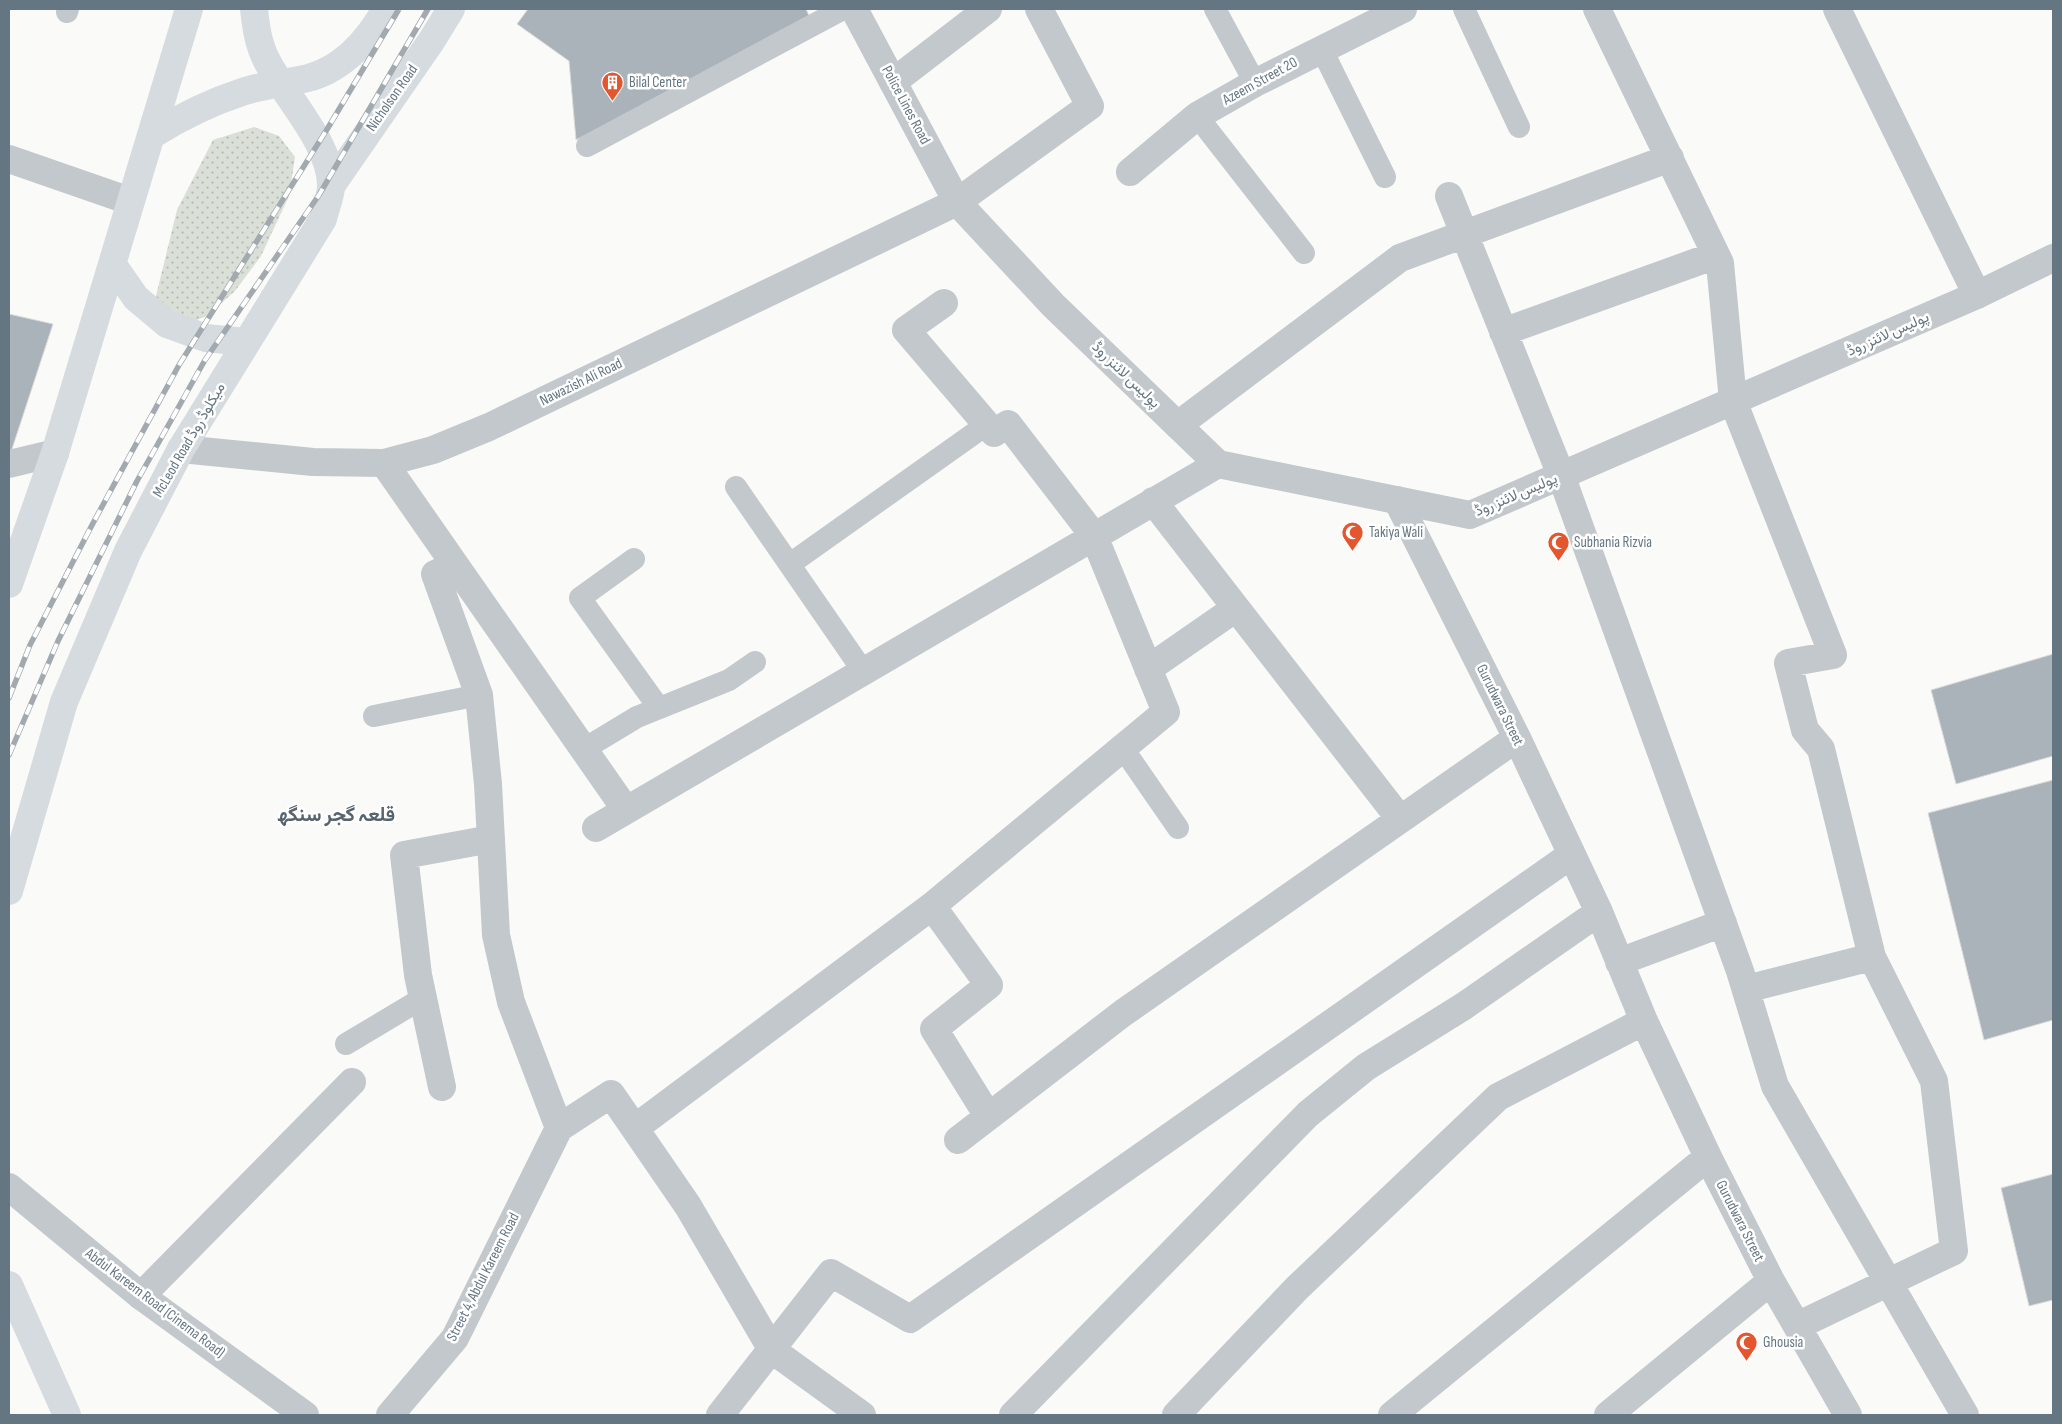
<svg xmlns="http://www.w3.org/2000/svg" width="2062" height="1424" viewBox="0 0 2062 1424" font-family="'Sofia Sans Condensed',Vazirmatn,sans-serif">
<defs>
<pattern id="grass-dots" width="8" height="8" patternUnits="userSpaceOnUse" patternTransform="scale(1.25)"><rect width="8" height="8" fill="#dadfd7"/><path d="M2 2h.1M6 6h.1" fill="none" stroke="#b4b9b4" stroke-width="1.8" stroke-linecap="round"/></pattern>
</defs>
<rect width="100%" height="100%" fill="#fafaf8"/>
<!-- grass -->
<path fill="url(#grass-dots)" d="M254 127 279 136 295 157 289 196 261 256 235 291 207 316 184 325 155 300 177 210 213 140Z"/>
<!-- building -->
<path fill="#aab3b9" stroke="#dcdcda" d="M528 9H806L811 20 576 140 569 61 517 24Z
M9 314 53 324 11 452H9Z
M2053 654V756L1956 784 1931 690Z
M2053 780V1020L1984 1040 1928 813Z
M2053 1174V1300L2029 1306 2001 1188Z"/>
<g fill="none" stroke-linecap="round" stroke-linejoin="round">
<!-- service -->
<path stroke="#c3c8cc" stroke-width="22" d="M1215 9 1255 83
M1464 9 1519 127
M67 12 68 9
M1321 48 1385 177
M1197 116 1304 253
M587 146 843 9
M736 487 863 671
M634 559 580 598 659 708
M790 564 986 425
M374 716 479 695
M1122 747 1178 828
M584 749 637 717 729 680 755 662
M346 1044 423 998"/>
<!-- minor -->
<path stroke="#c3c8cc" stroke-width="28" d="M1597 9 1720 263 1733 401 1833 655 1788 663 1805 730 1821 749 1872 957 1934 1081 1954 1251 1797 1326
M1837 9 1977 295
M893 82 988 9
M9 159 130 201
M1130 172 1197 116 1255 83 1403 9
M1449 196 1561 475 1740 971 1775 1086 1965 1415
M957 202 1090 106 1039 9
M1503 332 1716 255
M1178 425 1400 258 1670 158
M384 463 626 810
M1397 500 1517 738 1599 912 1644 1021 1708 1157 1771 1281 1848 1415
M1153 501 1400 819
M455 565 435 574 479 695 488 784 496 935 511 1002 559 1128
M1148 669 1236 608
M596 828 1218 464
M932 906 989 985 934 1029 988 1116
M1619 962 1723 923
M1746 989 1872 957
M442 1087 418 975 404 855 491 839
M559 1128 611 1094 688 1206 772 1350 862 1415
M635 1128 932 906 1166 712 1094 536 1008 424 994 433 906 330 944 303
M958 1140 1123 1013 1517 738
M141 1296 352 1082
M390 1415 455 1338 559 1128
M720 1415 831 1273 910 1319 1571 855
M1013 1415 1308 1114 1366 1067 1464 1006 1599 912
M1176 1415 1297 1288 1498 1097 1644 1021
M1392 1415 1708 1157
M1608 1415 1771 1281"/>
<!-- tertiary -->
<path stroke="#c3c8cc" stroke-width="28" d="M854 9 957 202 1053 305 1218 464 1470 515 1977 295 2053 258
M181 449 313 462 384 463 433 450 489 427 957 202
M9 464 55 453
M9 1187 141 1296 305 1415"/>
<!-- secondary -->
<path stroke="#d6dbdf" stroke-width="28" d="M152 135C182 116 211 102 245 91 265 85 287 83 308 78 343 69 369 39 386 9
M331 186 432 40 451 9
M113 265 136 298 167 324 206 338 246 342
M9 584 55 453 189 9
M9 891 64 702 128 551 181 449 323 219C325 209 331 196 331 186 331 143 285 97 267 61 258 44 256 27 254 9
M9 1285 67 1415"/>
<defs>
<path id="rail" d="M9 698 30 645 92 525 179 365 326 131 399 9
M9 755 58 641 137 481 205 360 319 195 428 9"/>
</defs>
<!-- rail casing -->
<use href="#rail" stroke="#a2aab0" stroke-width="5.5"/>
<!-- rail -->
<use href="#rail" stroke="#fff" stroke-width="4" stroke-dasharray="11" stroke-linecap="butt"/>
</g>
<!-- icons -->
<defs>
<symbol id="building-pin" viewBox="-11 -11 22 30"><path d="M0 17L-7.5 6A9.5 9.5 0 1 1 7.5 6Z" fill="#e4572e" stroke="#fff"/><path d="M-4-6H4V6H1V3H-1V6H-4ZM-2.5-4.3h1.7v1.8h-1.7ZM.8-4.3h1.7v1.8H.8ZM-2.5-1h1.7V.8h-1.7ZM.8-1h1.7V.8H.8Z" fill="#fff"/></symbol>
<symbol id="mosque-pin" viewBox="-11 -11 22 30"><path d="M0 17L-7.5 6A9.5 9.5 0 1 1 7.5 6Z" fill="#e4572e" stroke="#fff"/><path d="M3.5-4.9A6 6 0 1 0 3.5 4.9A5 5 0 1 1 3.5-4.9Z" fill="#fff"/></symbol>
</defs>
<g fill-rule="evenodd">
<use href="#building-pin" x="600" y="70" width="25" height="34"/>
<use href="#mosque-pin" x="1340" y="520" width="25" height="34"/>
<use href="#mosque-pin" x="1546" y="530" width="25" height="34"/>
<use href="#mosque-pin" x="1734" y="1330" width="25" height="34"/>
</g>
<g text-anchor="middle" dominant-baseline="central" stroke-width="5" stroke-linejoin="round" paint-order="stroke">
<!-- street labels -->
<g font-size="15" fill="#657683" stroke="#fff">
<text transform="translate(1260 81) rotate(-29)">Azeem Street 20</text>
<text transform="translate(392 98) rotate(-55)">Nicholson Road</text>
<text transform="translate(906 105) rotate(62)">Police Lines Road</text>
<text transform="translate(1888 334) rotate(-24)">پولیس لائنز روڈ</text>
<text transform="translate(1126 375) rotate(44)">پولیس لائنز روڈ</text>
<text transform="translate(581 382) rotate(-26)">Nawazish Ali Road</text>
<text transform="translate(189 440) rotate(-60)">McLeod Road میکلوڈ روڈ</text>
<text transform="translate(1516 495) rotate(-23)">پولیس لائنز روڈ</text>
<text transform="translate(1500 705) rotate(64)">Gurudwara Street</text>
<text transform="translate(1740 1221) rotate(63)">Gurudwara Street</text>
<text transform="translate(483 1277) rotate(-63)">Street 4, Abdul Kareem Road</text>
<text transform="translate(155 1303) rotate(37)">Abdul Kareem Road (Cinema Road)</text>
</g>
<!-- poi labels -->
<g font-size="15" fill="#657683" stroke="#fff" text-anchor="start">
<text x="629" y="82">Bilal Center</text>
<text x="1369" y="532">Takiya Wali</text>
<text x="1574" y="542">Subhania Rizvia</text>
<text x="1763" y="1342">Ghousia</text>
</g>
<!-- district labels -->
<g font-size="20" font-weight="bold" fill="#57646e" stroke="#fff">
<text x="336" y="815">قلعہ گجر سنگھ</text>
</g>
</g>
<!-- border -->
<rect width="2062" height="1424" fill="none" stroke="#657683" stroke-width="20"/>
</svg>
